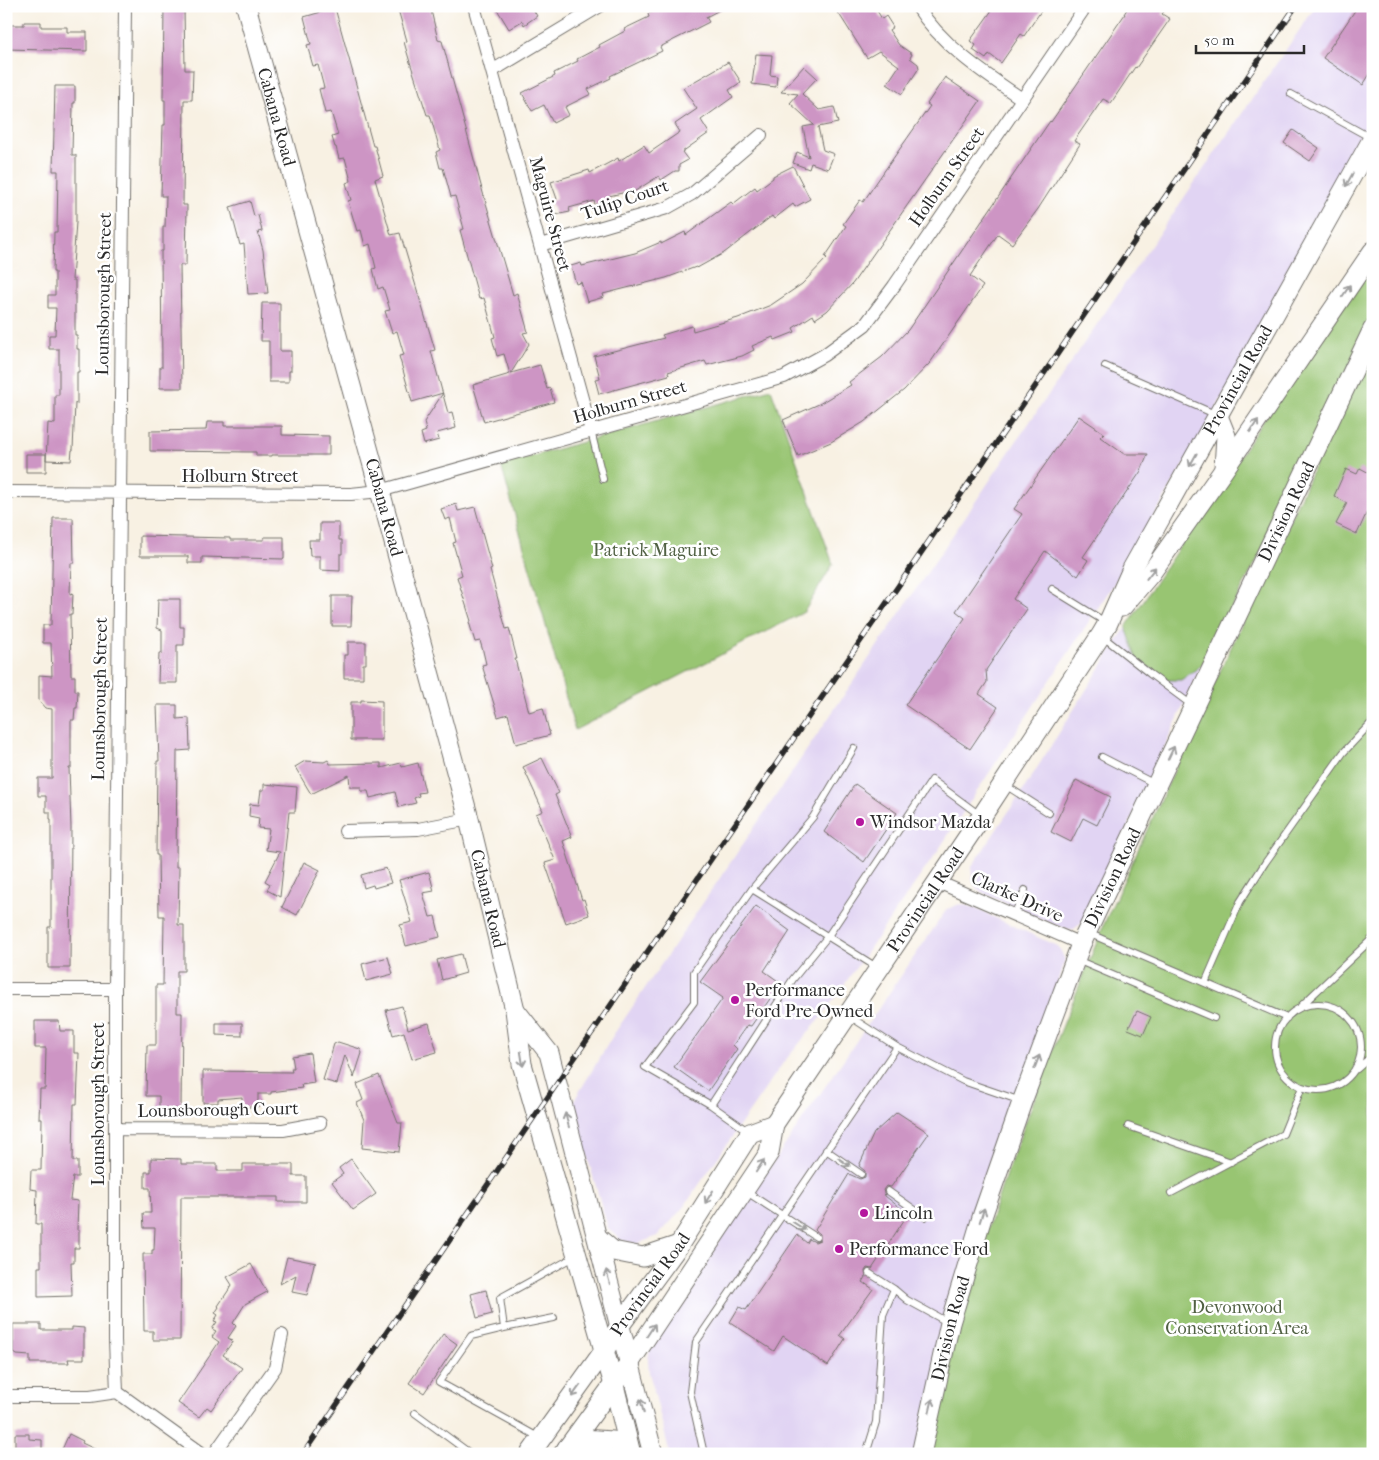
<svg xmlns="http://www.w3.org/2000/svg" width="1379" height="1460" viewBox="0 0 1379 1460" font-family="'IM FELL French Canon',serif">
<rect width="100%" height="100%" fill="#fff"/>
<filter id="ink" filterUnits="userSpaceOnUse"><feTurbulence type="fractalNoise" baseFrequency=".02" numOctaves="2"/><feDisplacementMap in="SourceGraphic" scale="10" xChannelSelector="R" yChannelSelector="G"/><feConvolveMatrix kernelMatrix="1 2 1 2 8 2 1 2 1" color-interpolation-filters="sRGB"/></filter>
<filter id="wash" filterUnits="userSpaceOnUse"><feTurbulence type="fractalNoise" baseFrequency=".0096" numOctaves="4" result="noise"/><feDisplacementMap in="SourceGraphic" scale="20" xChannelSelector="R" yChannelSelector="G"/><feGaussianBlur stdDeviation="1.12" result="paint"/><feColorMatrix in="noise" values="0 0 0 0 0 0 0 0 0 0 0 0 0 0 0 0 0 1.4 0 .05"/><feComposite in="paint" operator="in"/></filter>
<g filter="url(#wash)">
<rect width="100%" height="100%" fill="#f8f1e3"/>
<!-- built -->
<path fill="#e1d4f3" d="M1316 6H1373V121L1358 144 1204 431 1115 582 935 855 822 1016 783 1063 685 1205 675 1217 658 1236 636 1244 620 1240 608 1228 572 1104 614 1034 1018 439Z
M1126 627 1137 659 1181 680 1202 665 1085 921 1072 930 1060 927 1032 916 979 891 973 883 971 868 1025 787Z
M960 904 972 907 1059 947 1065 960 915 1454H670L649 1372 648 1359 651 1344 656 1333 947 909Z"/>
<!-- green -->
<path fill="#98c572" stroke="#62784e" d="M1373 262V316L1259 556 1202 665 1181 680H1168L1137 659 1126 627 1257 430Z
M1373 339V1454H929L963 1302 1006 1174 1053 1050 1107 917Z
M771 389 833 564 804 612 575 730 501 465Z"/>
<g id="blocks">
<!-- building -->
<path fill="#cd95c4" d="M397 6H430L438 40 442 41 483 193 513 295 517 293 528 332 523 333 529 344 511 373 540 365 547 389 550 388 554 402 484 422 473 385 510 374 504 354 497 356 492 338 495 337 484 298 479 299 460 230 464 229 455 196 451 197 443 168H440L436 152 440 150 430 115H427L409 59 404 42 407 41Z
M495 6H531L537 16 524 25 522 21 509 29Z
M663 6H727L706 17 709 22 660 47 662 51 610 76 611 78 588 89 591 94 565 107 569 115 553 123 544 105 532 111 522 93 555 76 554 73 578 61 577 59 600 47 599 45 625 31 624 29 649 17 648 14Z
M834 6H871L872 9H876L882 19 886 16 893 27 889 30 899 45 912 54 910 58 918 64 919 68 902 94 887 84 899 66 879 51 867 58Z
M995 6H1034L1041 11 1024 36 1021 34 1001 63 989 54 986 59 973 50 976 45 970 41Z
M1129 6H1168L1162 14 1170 19 1136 68 1135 67 1111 103 1103 99 1074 141 1080 144 1038 209 1012 244 998 234 970 276 983 286 930 363 904 390 864 422 831 442 798 456 783 420 819 404 851 385 849 382 882 357 908 330 1050 121 1051 122 1125 14H1124Z
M1358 6H1373V69L1363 85 1323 58Z
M164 7H184L185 70H193L192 100H184L183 205H187L186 265H180L182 388H160V367H162L161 251H163V227H165L166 196H161L163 125H165V100H163Z
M335 8 373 146H375L383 176 375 179 391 235 400 233 435 350 431 351 448 413 452 412 456 428 437 433 439 440 424 444 421 433 426 431 424 422 443 393 412 402 399 356 404 355 397 331 392 333 385 311 390 310 383 287 378 289 373 269 376 268 370 244 365 246 361 230 357 231 348 201 351 200 346 183 351 181 345 158 339 159 336 147H335L332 137 338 135 331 112 325 113 319 89 324 88 318 65 313 66 307 45 311 44 304 17Z
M24 22H41V27H67V32H87V51L6 49V25H24Z
M756 54 772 55 770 75 777 76 776 87 752 84Z
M728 62 741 82 729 90 733 97 701 120 709 133 682 152 688 160 679 165V171H675L661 180 659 176 632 193 631 191 609 196 610 201 595 205 594 201 569 208 570 212 555 215 551 201 557 199 551 182 589 170 590 173 618 158 619 161 644 145 649 153 680 132 675 124 697 109 683 88Z
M804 66 817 78 802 94 819 110 834 107 838 123 818 127 823 150 834 154 828 169 811 163 809 169 793 163 797 152 809 157 803 127 814 125 790 103 798 94 781 92Z
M945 77 980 101 853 283 827 311 815 319 813 315 793 328 795 332 775 340 773 337 752 346 754 350 742 356 707 365 705 361 668 372 669 375 599 394 595 379 600 378 594 356 664 338 662 335 692 326 693 331 738 318 771 305 802 284 827 258 825 257 846 226 843 224 860 200 863 202 885 170 930 106 927 104Z
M55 86H75V103H73L72 155H76V222L72 280H75V335H77V349H79V372H77V404L75 403 73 450H72L71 461 46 460 48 423 55 424V395H59V349H49V335H55L56 308H48V295H55V272H53L54 232H57L58 171H53Z
M1293 130 1319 148 1310 161 1284 143Z
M793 166 810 199 795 207 793 204 774 219 772 216 724 253 697 268 696 267 666 278 603 294 604 297 587 302 581 282 576 284 571 266 581 263 582 266 635 253 661 242V244L685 232 686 235 731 202 733 204 755 187 757 190 773 178V176Z
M250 201 254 216 258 215 262 231 258 232 263 250 268 293 248 294 244 244 240 245 230 207Z
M262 303H280V351H291V371H289V382H269V341H261Z
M1079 416 1104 433 1100 437 1124 454H1148L1141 471 1083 557 1088 560 1078 576 1045 551 1013 599 1027 609 986 670 987 682 979 694 998 707 970 749 905 705 965 618 956 611 1022 514 1014 509Z
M207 422H224V426H282V435L329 436V455H272V456H256V452L150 451V431L206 430Z
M26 454H46V472H26Z
M1360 468 1373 475V515L1367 512 1357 534 1336 524 1347 503 1334 496 1346 469 1357 474Z
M456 504 458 511 475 507 492 569 490 570 506 629 509 628 517 659H515L529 712 543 708 550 735 516 744 508 714 498 717 482 665 486 664 483 651 480 641 475 642 469 622 471 621 457 577 462 575 453 543 456 542 450 518 445 520 441 509Z
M53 518H73L74 563H71L70 594 73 593 72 614H70L71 676H75V691H78L77 708H75L74 720H71V768H69L71 828 70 968H48V927H51V819H50V812H46V796H38V778H52V709L45 708 39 701V675L52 676 51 643H43V625H51Z
M320 523H339V540H342V554H340V571L320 570V556H310L309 540H320Z
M140 536 230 538V540H264V537H284V559L202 557V563H188V556H140Z
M332 596H352L351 626H332Z
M158 599H180V627H184V645H177V683H158L159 653H162V630L157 628Z
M348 642H366V664H363V678H344V655H348Z
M361 700 382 701V740H351V702H361Z
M157 705H177V719L189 718 190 750 177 751 176 867H179L178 925H184V971H177V1013H182L181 1109H159V1096H146L147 1045H156V985H163L164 916H159L158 855H156L157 761H159Z
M542 758 559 793 555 795 572 837 563 841 582 900 584 899 589 915 566 923 545 863 555 860 536 814 543 811 523 767Z
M328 760 330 764 381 763V768L401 763 402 767 418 763 425 792 418 793 419 796 414 798 416 803 399 807 395 792 370 798 368 791H361V787H350L349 775 311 794 295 767 305 761 324 762Z
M1076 780 1111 797 1097 825 1083 818 1071 842 1051 832Z
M264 784 297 787 295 812H289L280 897 267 890 270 884 265 881 280 852 266 850 269 829 258 828 259 818 249 816 250 804 259 805 261 790H264Z
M855 784 897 813 864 862 824 832Z
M304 862 320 870 297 915 282 907Z
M386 868 391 883 374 888 373 885 364 888 361 875Z
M429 872 434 891 423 893 430 917 435 916 440 937 406 946 400 925 412 922 399 880Z
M756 906 790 931 764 971 781 983 751 1026 747 1025 733 1045 737 1049 708 1091 674 1067 723 998 700 982Z
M461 954 466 973 442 980 437 960Z
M388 957 393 974 366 981 362 964Z
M402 1006 408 1029 429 1023 437 1052 412 1059 404 1032 393 1035 386 1010Z
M1137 1011 1151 1017 1143 1035 1128 1029Z
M35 1021H59L60 1031H74V1053H79L77 1104H74L73 1161H78V1177H73L70 1200 78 1201 77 1230H79V1248H74V1262H71L72 1296 38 1297V1267H41V1224H36L37 1190 30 1189 31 1170H41L42 1119H39L40 1089H45L46 1048H35Z
M216 1023H242V1036L216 1035Z
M338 1042 360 1049 362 1053 354 1078 345 1055 337 1084 323 1080 334 1044Z
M310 1053 314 1083 301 1085 302 1088 271 1092V1094H258V1107H242V1097L218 1099V1103H203V1071L292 1072 291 1068H294L292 1056Z
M379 1075 398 1123H402L399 1152 362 1148 364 1120 357 1103 363 1100 357 1084Z
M897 1112 929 1133 891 1187 886 1186 883 1190 885 1196 908 1214 872 1269 867 1268 865 1271 866 1277 863 1282 873 1289 840 1335 845 1339 828 1366 783 1336 774 1351 730 1322 739 1307 746 1310 797 1235 807 1243 809 1239 815 1242 820 1240V1234L815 1230 849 1174 860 1179 865 1177V1171L859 1166 874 1133Z
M151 1158 181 1159V1164H217V1171H243V1164H293V1176H306V1202H278V1197H181L180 1340H153V1331H144L143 1254H152V1250H154L155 1228H144L143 1213H151L150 1188H145V1172H151Z
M351 1159 376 1194 353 1210 332 1182 343 1174 339 1168Z
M287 1257 316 1263 314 1264 307 1295 292 1292 296 1275 280 1284Z
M251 1264 267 1292 245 1304 233 1323 236 1326 228 1338 233 1341 223 1355 242 1368 211 1410 207 1407 199 1417 178 1403 219 1342 212 1337 216 1331 212 1329 217 1322 214 1321 218 1315 215 1313 219 1307 218 1306 232 1285 227 1277Z
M486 1290 492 1314 477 1318 471 1294Z
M13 1324H41V1330H72V1327L84 1328V1359H68L69 1363H30V1356L17 1355 13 1352Z
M443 1334 457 1344 424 1393 409 1383Z
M15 1434H29V1439L42 1440V1454H15Z
M69 1434 83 1441 82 1443 105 1454H60Z"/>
</g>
</g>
<g filter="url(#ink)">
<use href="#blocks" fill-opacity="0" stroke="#73706b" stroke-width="1"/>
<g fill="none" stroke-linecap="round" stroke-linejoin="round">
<defs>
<path id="lane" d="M1291 94 1371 138
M1105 366 1217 415
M591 431 603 479
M1052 589 1107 623
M1102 636 1150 674 1193 706
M1102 757 1155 784
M1005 785 1049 813
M752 889 878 968
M1014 915 1025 890
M1088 933 1287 1018
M1077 960 1214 1018
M1205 983 1240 902 1265 863 1343 753 1373 721
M1275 1047a43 43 0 1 1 86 0a43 43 0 1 1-86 0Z
M1301 1006 1373 938
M849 1016 897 1047 963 1081 1021 1101
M1357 1069 1373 1055
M711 1105 793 979 828 936 932 780 981 816
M1128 1126 1231 1162
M749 1132 711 1105 645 1067 694 1002V972L752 889 813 817 854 748
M826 1150 861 1174
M745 1191 816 1237
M888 1191 925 1217
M1171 1193 1283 1134 1302 1087
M869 1273 894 1289 907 1300 949 1323
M504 1328 554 1318
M415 1413 471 1454
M540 1438 439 1382 471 1336 504 1328 500 1298 576 1256
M704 1454 690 1392 696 1342 897 1047
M866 1454 876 1422 883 1315 894 1289"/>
<path id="street" d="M474 6 591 431
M917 6C941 45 985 74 1022 99
M492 71 600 6
M540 245 667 208 692 194 761 135
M6 492 351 494 380 491 784 377 824 355 865 325 894 286 1086 6
M345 831 418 829 469 819
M938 882 1081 944
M6 989H115
M116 1129 283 1130 320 1123
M117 1392 115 1340V989L125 6
M6 1396H90L117 1392 203 1454
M214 1454 275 1368 282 1335"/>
<g id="secondary">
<path id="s1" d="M246 6 380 491 469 819 515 1010 522 1064 614 1385 631 1454"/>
<path d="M1218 416 1226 436 1224 468"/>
<path d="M1122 607 1151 573 1223 471 1373 251"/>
<path d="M515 1010 549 1053 653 1454"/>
<path d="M598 1238 613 1251 643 1257 679 1245"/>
<path d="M567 1448 582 1439 613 1441 630 1454"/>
<path id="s2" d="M530 1454 604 1351 621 1324 679 1245 750 1133 774 1124"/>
<path id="s3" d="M563 1454 630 1362 769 1153 774 1124 982 816 1101 635 1108 623 1132 569 1373 138"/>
<path id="s4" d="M921 1454 950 1323 983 1214 1022 1102 1081 944 1373 329"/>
</g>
</defs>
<!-- lane casing -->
<use href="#lane" stroke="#73706b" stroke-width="8"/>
<!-- street casing -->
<use href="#street" stroke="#73706b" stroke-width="14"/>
<!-- secondary casing -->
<use href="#secondary" stroke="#73706b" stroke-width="21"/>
<!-- lane -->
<use href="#lane" stroke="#fff" stroke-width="6"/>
<!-- street -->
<use href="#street" stroke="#fff" stroke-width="12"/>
<!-- secondary -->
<use href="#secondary" stroke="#fff" stroke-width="19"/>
<defs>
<path id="rail" d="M303 1454 1296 6"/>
</defs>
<!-- rail casing -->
<use href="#rail" stroke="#2b2b2b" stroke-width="5.5"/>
<!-- rail -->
<use href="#rail" stroke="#fff" stroke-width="4" stroke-dasharray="11" stroke-linecap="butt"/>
</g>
<!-- one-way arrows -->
<defs><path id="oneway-shaft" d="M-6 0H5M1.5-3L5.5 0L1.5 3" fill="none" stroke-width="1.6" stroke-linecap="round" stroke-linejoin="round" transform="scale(1.25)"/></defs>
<g stroke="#a0a0a0">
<use href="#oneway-shaft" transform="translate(1349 180) rotate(119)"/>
<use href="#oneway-shaft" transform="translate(1346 291) rotate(-56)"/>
<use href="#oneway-shaft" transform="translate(1254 426) rotate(-56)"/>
<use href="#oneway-shaft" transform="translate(1193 460) rotate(119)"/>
<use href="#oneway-shaft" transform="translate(1151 573) rotate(-52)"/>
<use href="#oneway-shaft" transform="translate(1171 753) rotate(-65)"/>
<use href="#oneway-shaft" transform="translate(522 1059) rotate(81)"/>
<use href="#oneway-shaft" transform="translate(1037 1062) rotate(-69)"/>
<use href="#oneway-shaft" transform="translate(567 1120) rotate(-105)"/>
<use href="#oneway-shaft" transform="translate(844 1162) rotate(35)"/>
<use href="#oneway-shaft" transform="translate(760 1166) rotate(-57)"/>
<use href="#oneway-shaft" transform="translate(709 1197) rotate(122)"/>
<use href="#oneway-shaft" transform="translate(982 1215) rotate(-72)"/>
<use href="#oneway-shaft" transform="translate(799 1226) rotate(33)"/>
<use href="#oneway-shaft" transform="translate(608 1277) rotate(-105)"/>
<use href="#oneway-shaft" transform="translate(651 1330) rotate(-57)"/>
<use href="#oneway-shaft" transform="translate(576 1391) rotate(126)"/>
<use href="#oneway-shaft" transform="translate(642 1406) rotate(-104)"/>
<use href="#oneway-shaft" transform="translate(931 1406) rotate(-77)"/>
</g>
</g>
<!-- markers -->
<g fill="#b5179e" stroke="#fff" stroke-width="2">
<circle cx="860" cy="822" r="5"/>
<circle cx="735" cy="1000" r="5"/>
<circle cx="864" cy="1213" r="5"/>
<circle cx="839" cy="1249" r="5"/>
</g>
<g text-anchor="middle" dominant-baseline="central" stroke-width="5" stroke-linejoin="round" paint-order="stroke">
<!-- street labels -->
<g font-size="18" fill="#2b2b2b" stroke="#fff">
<text stroke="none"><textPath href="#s1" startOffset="115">Cabana Road</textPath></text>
<text transform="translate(947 177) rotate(-55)">Holburn Street</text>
<text transform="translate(625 200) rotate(-19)">Tulip Court</text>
<text transform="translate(550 214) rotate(75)">Maguire Street</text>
<text transform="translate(104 294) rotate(-89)">Lounsborough Street</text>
<text stroke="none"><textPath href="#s3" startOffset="1272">Provincial Road</textPath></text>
<text transform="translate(630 402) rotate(-16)">Holburn Street</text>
<text x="240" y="476">Holburn Street</text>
<text stroke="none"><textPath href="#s1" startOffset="520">Cabana Road</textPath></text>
<text stroke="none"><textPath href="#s4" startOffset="1014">Division Road</textPath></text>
<text transform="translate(100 699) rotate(-89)">Lounsborough Street</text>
<text stroke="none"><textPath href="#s4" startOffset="609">Division Road</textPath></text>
<text transform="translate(1017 897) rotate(24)">Clarke Drive</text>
<text stroke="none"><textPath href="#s1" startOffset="925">Cabana Road</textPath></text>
<text stroke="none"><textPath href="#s3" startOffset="665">Provincial Road</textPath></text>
<text transform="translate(98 1104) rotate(-90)">Lounsborough Street</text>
<text transform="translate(218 1110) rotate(-1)">Lounsborough Court</text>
<text stroke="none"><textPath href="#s2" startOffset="208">Provincial Road</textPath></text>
<text stroke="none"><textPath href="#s4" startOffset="129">Division Road</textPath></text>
</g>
<!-- park labels -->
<g font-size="18" fill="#516144" stroke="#fff">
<text x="656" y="550">Patrick Maguire</text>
<text x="1237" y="1307">Devonwood<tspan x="1237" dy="21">Conservation Area</tspan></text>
</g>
<!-- poi labels -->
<g font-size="18" fill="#2b2b2b" stroke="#fff" text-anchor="start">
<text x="870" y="822">Windsor Mazda</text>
<text x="745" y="990">Performance<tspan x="745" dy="21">Ford Pre-Owned</tspan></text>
<text x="874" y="1213">Lincoln</text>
<text x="849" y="1249">Performance Ford</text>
</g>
</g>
<!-- margin -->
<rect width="1379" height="1460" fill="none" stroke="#fff" stroke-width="25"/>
<!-- scale -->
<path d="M1196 45v8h108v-8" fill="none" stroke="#2b2b2b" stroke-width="2.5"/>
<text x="1204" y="45" font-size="15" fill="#2b2b2b" stroke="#ffffff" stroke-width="4" paint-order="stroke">50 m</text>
</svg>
